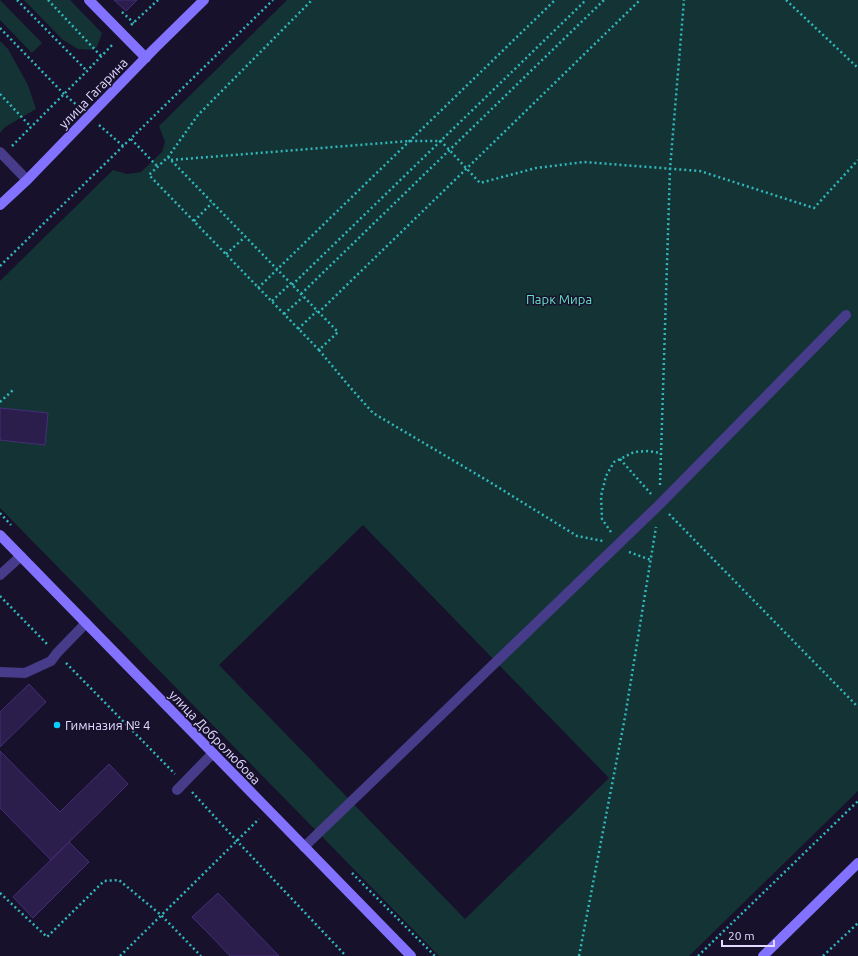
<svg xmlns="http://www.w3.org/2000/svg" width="858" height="956" viewBox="0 0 858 956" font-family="Ubuntu,sans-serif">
<rect width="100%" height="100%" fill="#18112b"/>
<!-- green -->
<path fill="#143335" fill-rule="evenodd" d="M0 0 42 43 32 53 0 20Z
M24 0H70L102 33 97 47 93 50 78 49 63 40Z
M287 0H858V791L689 956H439L0 508V281L113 170 127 174 141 172 162 152 165 142 159 126ZM363 525 609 778 465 919 219 665Z
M0 41 8 49 28 85 36 109 5 127 0 133Z"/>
<!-- building -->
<path fill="#2b1d4c" stroke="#442f78" d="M114 0H137L126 11Z
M0 408 48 413 45 445 0 440Z
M29 684 46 702 0 747V712Z
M0 751 60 812 109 764 128 784 51 860 0 808Z
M69 842 89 862 33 918 13 897Z
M218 893 279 956H230L210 935 192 917Z"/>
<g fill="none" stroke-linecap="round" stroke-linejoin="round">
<!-- path -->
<path stroke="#30b9bd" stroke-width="2.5" stroke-dasharray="2 3" stroke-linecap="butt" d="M17 0 87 71
M48 0 101 56
M786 0 858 68
M122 12 134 23
M131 25 158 0
M0 28 64 94 79 107
M0 94 31 127
M99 125 123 146
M131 139 158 167
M12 146 87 71 114 43
M168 157 338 332 319 350 149 175 168 157 198 115 312 0
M171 160 409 141H441L480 183 536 168 584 162 700 171 814 208 858 160
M194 221 212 203
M226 254 245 237
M0 266 273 0
M292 285 586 0
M258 288 555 0
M301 294 604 0
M272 301 290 284
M318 313 640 0
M284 314 303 297
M298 329 317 311
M319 350 349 386 373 413 488 481 577 536 603 541
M0 402 13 390
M620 459 651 494
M660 485 670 169 684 0
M0 513 11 525
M669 514 858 707
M611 532 602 519 601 496 606 476 614 462 634 452 648 451 661 453
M629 552 651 560
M0 596 47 644
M66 663 175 774
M192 792 237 841 346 956
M352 873 435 956
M0 893 47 937 104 881 119 880 161 915 201 956
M120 956 259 819
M579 956 625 717 656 527
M698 956 858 801
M823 956 858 923"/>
<!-- lane -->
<path stroke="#463c8a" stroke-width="10" d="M0 152 27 180
M0 575 21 556
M0 672 25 673 51 661 57 653 86 623
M177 790 213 753
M304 847 660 504 846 315"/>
<!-- secondary -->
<path stroke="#8272ff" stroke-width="10" d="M89 0 146 58
M0 205 27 180 154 49 204 0
M0 535 411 956
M763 956 858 863"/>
</g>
<!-- markers -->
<circle fill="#07d0ff" stroke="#18112b" stroke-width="1.5" cx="57" cy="725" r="4"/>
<g text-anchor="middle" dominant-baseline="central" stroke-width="3" stroke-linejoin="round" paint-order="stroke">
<!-- street labels -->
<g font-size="13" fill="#e2dbff" stroke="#18112b">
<text transform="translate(93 93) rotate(-46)">улица Гагарина</text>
<text transform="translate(215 737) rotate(46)">улица Добролюбова</text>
</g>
<!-- park labels -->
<g font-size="13" fill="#65e1cd" stroke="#18112b">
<text x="559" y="299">Парк Мира</text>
</g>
<!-- poi labels -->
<g font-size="13" fill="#e2dbff" stroke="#18112b" text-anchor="start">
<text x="65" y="725">Гимназия № 4</text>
</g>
</g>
<!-- scale -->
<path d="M722 940v6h52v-6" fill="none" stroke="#e2dbff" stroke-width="2"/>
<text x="728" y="940" font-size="12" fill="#e2dbff" stroke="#18112b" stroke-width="3" paint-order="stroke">20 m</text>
</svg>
